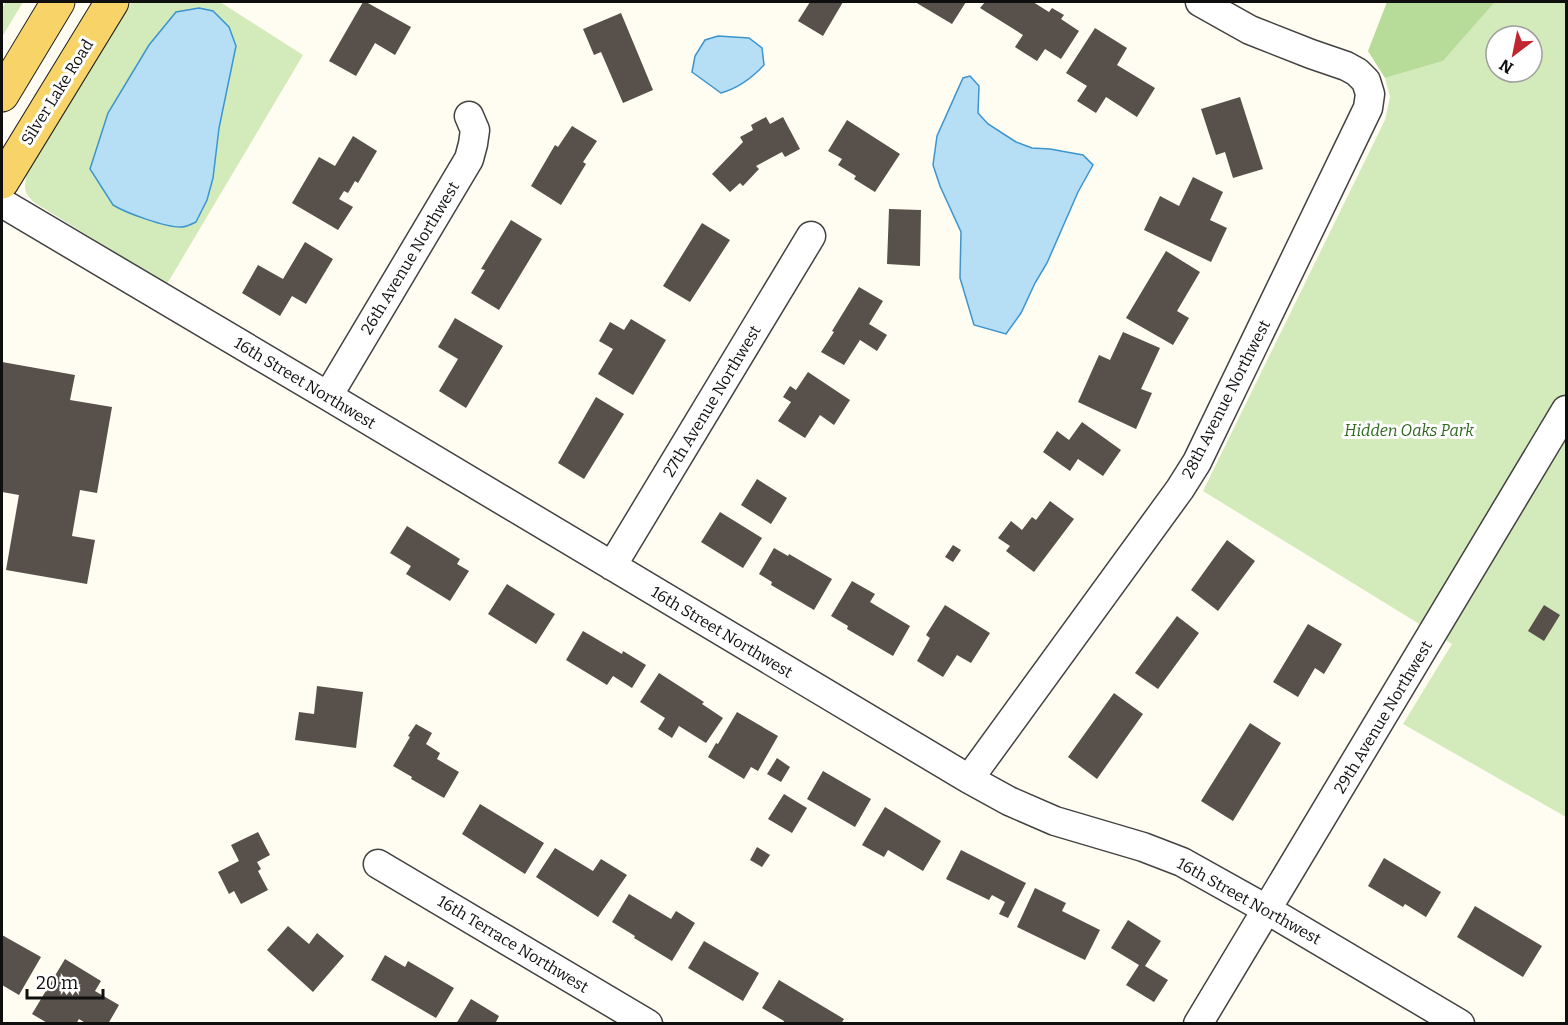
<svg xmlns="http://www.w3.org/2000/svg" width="1568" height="1025" viewBox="0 0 1568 1025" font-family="Bitter,serif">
<rect width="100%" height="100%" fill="#fffcf1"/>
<!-- green -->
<path fill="#d3eaba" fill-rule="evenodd" d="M6 2H23L2 37V8Z
M132 2H220L303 55 167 284 35 203C23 193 24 188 27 173ZM149 45 236 46 219 128 213 178 182 227 136 216 98 181 90 169 108 113Z
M1495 2H1566V817L1403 724 1452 644 1203 491 1385 120 1390 97 1385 78 1443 61ZM1496 36H1532V72H1496Z"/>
<!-- forest -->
<path fill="#b7db99" d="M1387 2H1495L1443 61 1385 78 1368 51Z"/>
<!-- water -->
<path fill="#b6dff6" stroke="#3c95ce" stroke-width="1.5" d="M199 8 213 11 229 27 236 46 219 128 213 178 207 200 196 222C192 224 186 227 182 227 167 228 126 213 113 205L90 169 108 113 149 45 176 12Z
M718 36 749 38 762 48 764 65C752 78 739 88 721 93L692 72 695 56 705 40Z
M970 76 979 86 978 113 988 124 1016 142 1032 148 1050 149 1083 155 1093 165 1078 192 1047 263 1035 283 1021 313 1006 334 974 325 960 278 961 232 940 186 933 165 937 136 963 78Z"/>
<!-- building -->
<path fill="#58504b" d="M363 2H366L411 27 395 55 375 43 356 76 329 61Z
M810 2H843L823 36 798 21Z
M915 2H966L952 24Z
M985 2H1033L1049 12 1052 8 1064 15 1061 19 1079 31 1061 59 1045 49 1037 61 1015 47 1023 35 980 8Z
M621 13 653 90 623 103 601 52 594 55 583 29Z
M1095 28 1127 48 1117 65 1155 88 1137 117 1106 97 1096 113 1077 101 1087 86 1066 73Z
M1240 97 1263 169 1233 178 1225 152 1216 155 1201 109Z
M766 117 770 124 783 117 800 149 785 157 782 152 756 166 759 169 743 186 740 183 730 192 712 174 743 142 740 137 753 130 751 125Z
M847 120 900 154 875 192 854 179 856 176 838 165 842 159 828 151Z
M572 126 597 141 583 162 586 164 561 205 531 186 555 145 558 147Z
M353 136 377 151 358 183 355 181 348 193 344 191 339 199 353 207 338 230 292 203 319 157 335 166Z
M1193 177 1223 192 1210 220 1227 228 1211 262 1144 230 1160 196 1179 206Z
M889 209 921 210 920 266 887 264Z
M511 220 542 239 499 310 471 293 485 270 481 269Z
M702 223 730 240 690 302 663 286Z
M305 242 333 259 306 304 292 296 280 316 242 293 258 265 283 279Z
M1166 251 1200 272 1177 311 1189 318 1173 345 1126 318Z
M859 287 883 301 869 324 887 335 877 351 860 340 844 365 821 352 834 332 832 331Z
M455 318 503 346 466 408 439 391 458 359 438 347Z
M631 319 666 340 633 395 598 374 613 349 599 341 610 322 624 330Z
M1123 332 1160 348 1141 389 1152 393 1136 429 1078 402 1099 355 1110 360Z
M2 362 75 375 70 400 112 407 97 493 80 490 72 536 95 540 87 584 6 570 19 495 2 492Z
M808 372 850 400 834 425 820 415 805 438 778 421 791 402 783 397 790 386 796 390Z
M596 397 624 414 584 479 558 463Z
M1082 422 1121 450 1103 476 1078 459 1070 471 1043 452 1057 431 1069 440Z
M757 479 787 498 771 524 741 505Z
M1050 501 1074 519 1034 572 1006 551 1010 546 998 538 1011 521 1022 530 1032 517 1036 520Z
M720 512 762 538 743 568 701 542Z
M407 526 460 559 457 564 469 571 450 601 406 574 411 566 390 553Z
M1227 540 1255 561 1218 611 1191 590Z
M953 545 961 550 953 562 945 557Z
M774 548 788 556 789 554 832 579 814 610 771 585 772 582 759 574Z
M852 581 875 594 870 602 910 626 893 656 847 629 848 626 831 616Z
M507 584 555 614 536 644 488 614Z
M945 605 990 633 971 663 957 655 943 677 917 661 930 638 926 635Z
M1544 605 1560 615 1544 641 1528 631Z
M1177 616 1199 633 1158 689 1135 673Z
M1308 624 1342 644 1324 674 1315 668 1298 697 1273 682Z
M583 631 622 654 623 651 646 665 632 688 613 676 607 685 566 660Z
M659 673 704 702 702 704 723 718 706 743 679 726 672 738 658 729 665 718 640 702Z
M317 686 363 692 356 748 295 740 299 712 314 714Z
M1114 693 1143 714 1097 779 1068 757Z
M737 712 778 736 758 771 751 767 744 779 708 757 716 743 718 744Z
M1250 723 1281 743 1233 821 1201 801Z
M416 724 432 733 426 744 440 753 437 759 459 772 444 798 411 779 412 777 393 766 410 737 408 736Z
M777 758 790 767 781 782 767 774Z
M823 771 871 799 855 827 807 799Z
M784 794 807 808 792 833 768 819Z
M480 804 544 843 525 874 462 834Z
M885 807 941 841 923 871 888 850 884 857 862 845Z
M258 832 270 855 257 862 261 869 258 871 268 890 241 904 234 891 229 894 218 872 239 861 231 845Z
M757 847 770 855 762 867 750 860Z
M555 848 593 871 601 859 627 875 598 917 536 877Z
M961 850 1026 883 1008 918 999 914 1005 902 992 895 989 900 946 879Z
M1384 858 1441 892 1426 917 1405 904 1403 907 1368 886Z
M1035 888 1066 903 1062 911 1100 930 1085 960 1017 927Z
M629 894 671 919 676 911 695 923 672 961 634 938 635 936 612 922Z
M1475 906 1542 946 1523 977 1457 937Z
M1128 920 1161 941 1145 966 1168 980 1154 1002 1126 985 1139 965 1111 948Z
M288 926 309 944 317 933 344 956 313 992 267 950Z
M2 935 41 957 19 995 2 985Z
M704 941 759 973 743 1001 688 968Z
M385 955 405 967 408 961 454 988 436 1018 371 980Z
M65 959 101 981 95 991 119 1005 108 1024H87L79 1019 76 1024H49L32 1014Z
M779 980 844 1019 841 1024H783L784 1021 762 1008Z
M471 999 499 1016 495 1024H456Z"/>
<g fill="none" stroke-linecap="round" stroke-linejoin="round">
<defs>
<path id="minor" d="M2 203 328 396 969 779 1009 801 1055 821 1143 847 1182 862 1266 909 1460 1024
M328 396 469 159 473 144 475 130 469 116
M612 566 811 236
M969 779 1180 489 1197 462 1368 108 1370 94 1366 81 1357 72 1346 66 1311 54 1250 30 1200 2
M378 864 648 1024
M1198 1024 1566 410"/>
<path id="major" d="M2 95 58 2
M2 182 112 2"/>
</defs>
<!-- minor casing -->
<use href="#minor" stroke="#424242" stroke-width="31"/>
<!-- major casing -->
<use href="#major" stroke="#202020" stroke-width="35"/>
<!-- minor -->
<use href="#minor" stroke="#fff" stroke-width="28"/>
<!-- major -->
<use href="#major" stroke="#f8d468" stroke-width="33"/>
</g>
<g text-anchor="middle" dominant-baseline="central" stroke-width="6" stroke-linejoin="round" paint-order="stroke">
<!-- street labels -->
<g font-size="16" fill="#0f0f0f" stroke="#fff">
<text transform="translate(57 92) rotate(-58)">Silver Lake Road</text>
<text transform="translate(410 258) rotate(-59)">26th Avenue Northwest</text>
<text transform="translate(305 383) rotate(31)">16th Street Northwest</text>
<text transform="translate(1226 399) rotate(-63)">28th Avenue Northwest</text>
<text transform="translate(712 401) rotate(-59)">27th Avenue Northwest</text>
<text transform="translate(722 632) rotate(31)">16th Street Northwest</text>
<text transform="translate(1383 717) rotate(-59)">29th Avenue Northwest</text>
<text transform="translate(1249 901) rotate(29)">16th Street Northwest</text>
<text transform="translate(513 944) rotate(31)">16th Terrace Northwest</text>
</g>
<!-- park labels -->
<g font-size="16" font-style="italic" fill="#2e681e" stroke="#fff">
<text x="1409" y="430">Hidden Oaks Park</text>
</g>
</g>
<!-- border -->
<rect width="1568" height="1025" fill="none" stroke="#0f0f0f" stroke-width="6"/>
<!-- north arrow -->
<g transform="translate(1514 54) rotate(212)"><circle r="28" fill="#ffffff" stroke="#9f9f9f" stroke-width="1.5"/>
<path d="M0-4.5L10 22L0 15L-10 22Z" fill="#c0262f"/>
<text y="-9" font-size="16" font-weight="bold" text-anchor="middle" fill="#0f0f0f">N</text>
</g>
<!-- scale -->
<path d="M27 989v9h76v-9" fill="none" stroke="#0f0f0f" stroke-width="3"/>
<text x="36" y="989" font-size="18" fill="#0f0f0f" stroke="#ffffff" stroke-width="4.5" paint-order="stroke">20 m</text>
</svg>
